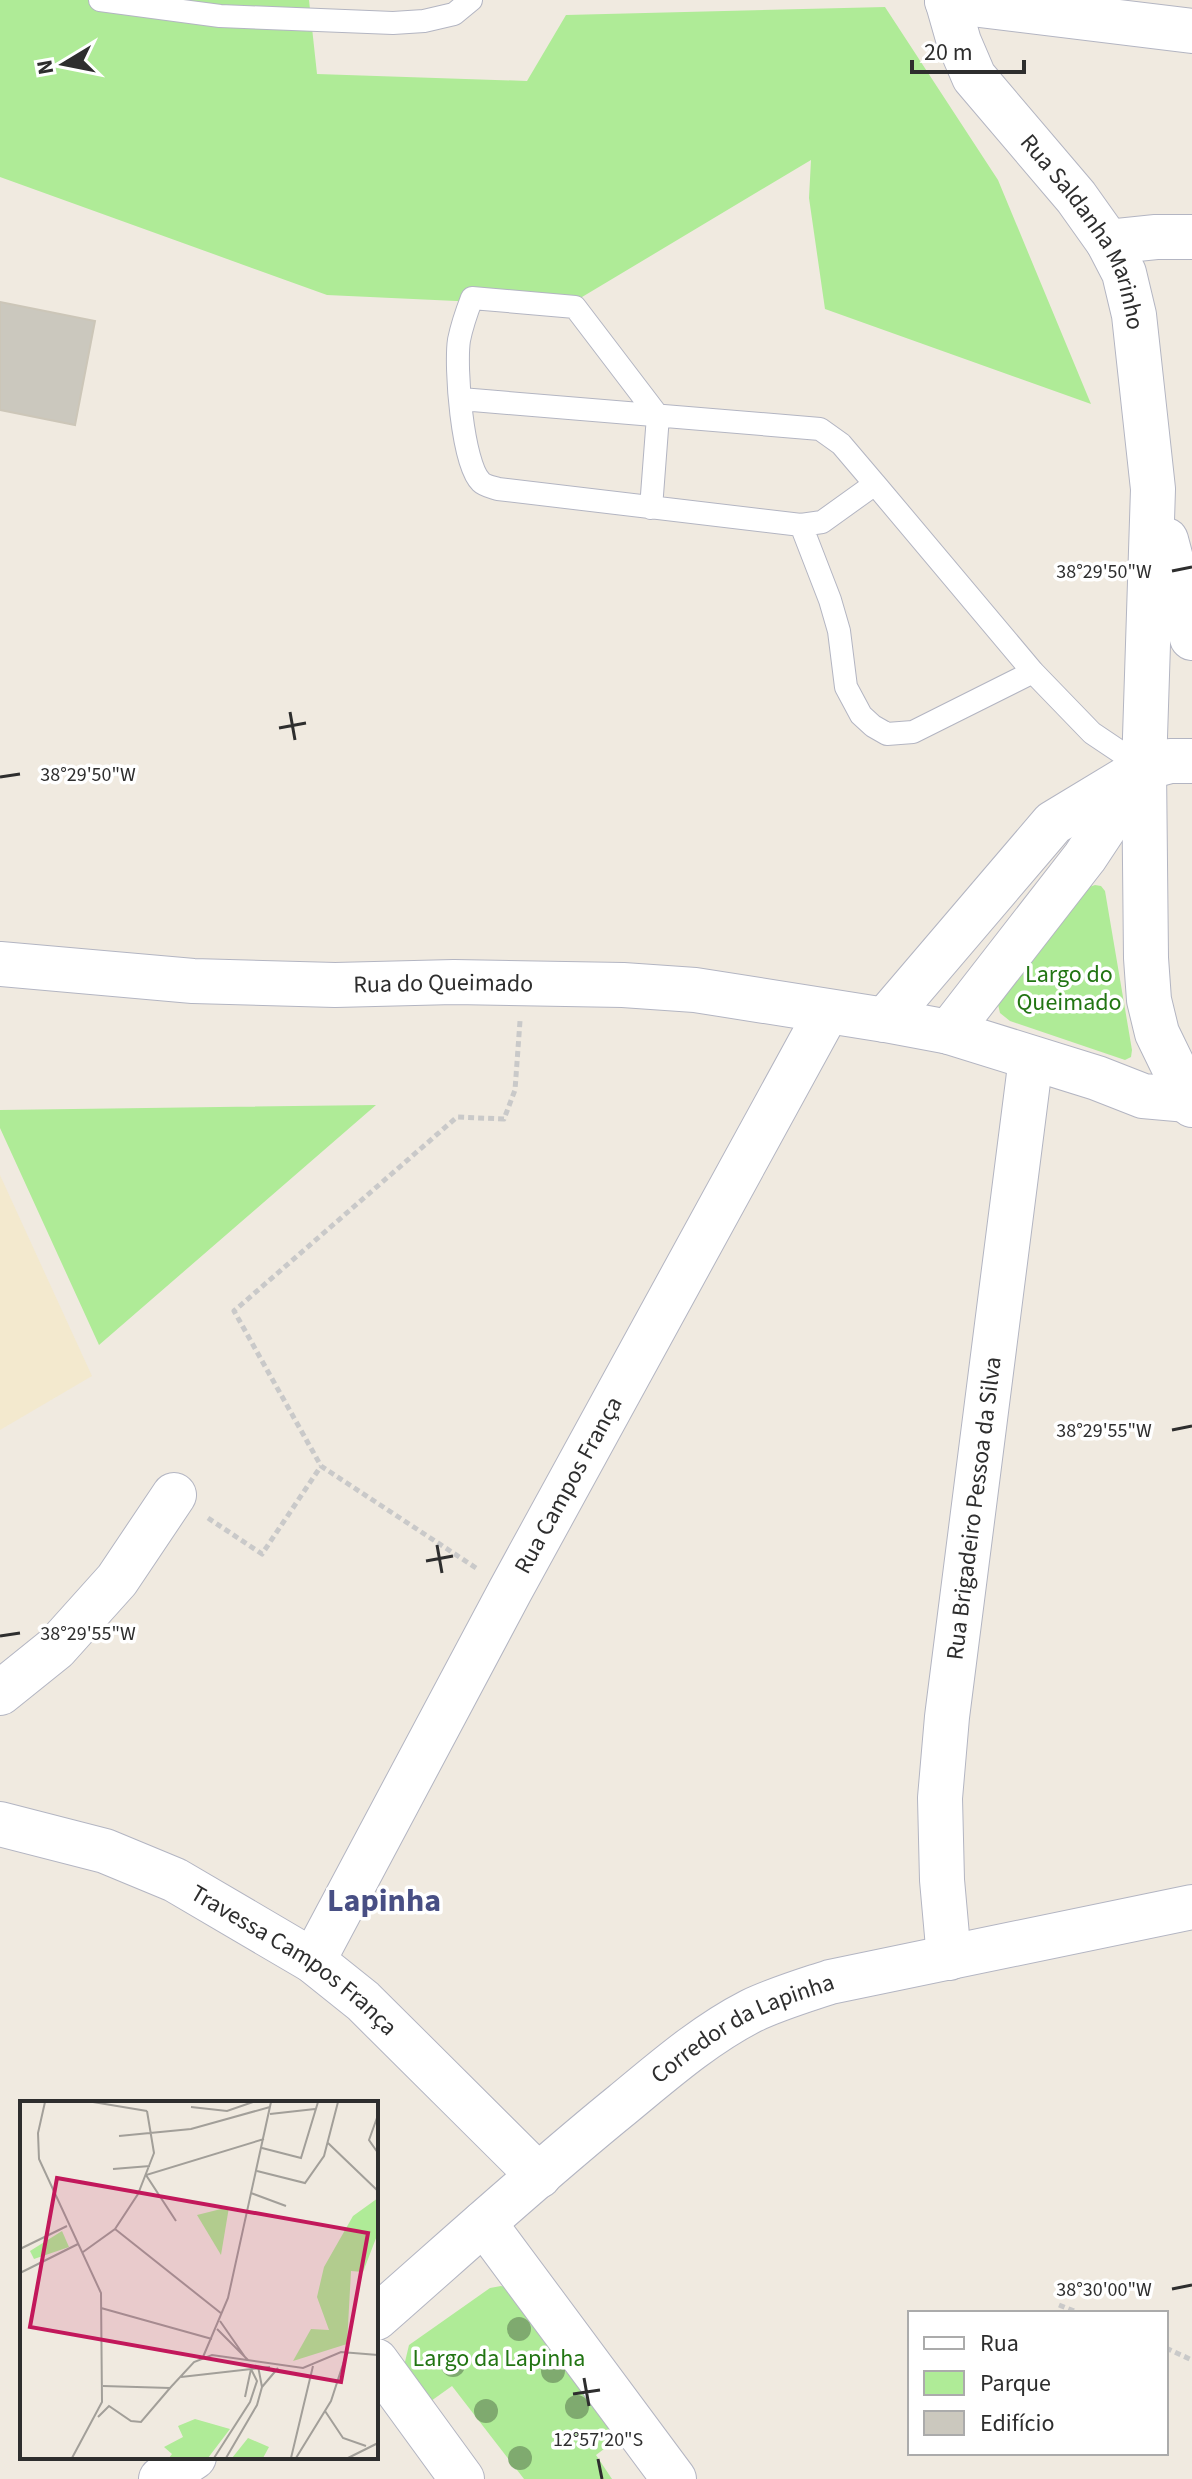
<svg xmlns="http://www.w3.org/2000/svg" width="1192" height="2479" viewBox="0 0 1192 2479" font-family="'Source Sans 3',sans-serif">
<rect width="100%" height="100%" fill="#f0eae0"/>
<!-- education -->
<path fill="#f3e9ce" d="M0 1175 92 1376 0 1430Z"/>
<!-- green -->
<path fill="#afeb97" d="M0 0H309L317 74 527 81 566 15 885 7 998 180 1091 404 825 309 809 198 811 160 567 306 327 295 0 177Z
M1095 885 1101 886 1105 891 1132 1050 1131 1057 1125 1060 1010 1021 1000 1013 997 1000 1089 887Z
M376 1105 99 1345 0 1128V1110Z
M501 2286 517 2290 624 2434 596 2455 612 2479H524L452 2386 431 2401 404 2366 409 2345 490 2288Z"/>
<!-- building -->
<path fill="#cbc8be" stroke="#ccc6b8" stroke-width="2" d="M0 302 95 321 75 425 0 410Z"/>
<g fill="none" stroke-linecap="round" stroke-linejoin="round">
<defs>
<path id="lane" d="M100 0 220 16 393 23 424 21 454 14 471 0
M461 399 820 429 841 444 875 484 822 522 801 525 498 489C492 487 485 486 481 482 462 464 455 366 459 340 462 325 467 311 472 298L575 307 658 416 651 508
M875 484 1033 672 1092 733 1144 768
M801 525 830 600 839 631 846 687 861 715 873 726 887 734 913 732 1033 672"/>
<g id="street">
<path d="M947 1 1192 31"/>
<path d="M1108 242 1156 237H1192"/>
<path id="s1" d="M0 964 193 981 335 985 454 982 623 985 695 990 885 1020 949 1032 1097 1078 1143 1096 1188 1100"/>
<path d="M885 1020 1053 823 1144 768"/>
<path d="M949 1032 1085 857 1136 780"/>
<path d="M0 1693 56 1648 117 1580 174 1495"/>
<path id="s2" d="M0 1824 105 1851 175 1880 313 1961 363 2001 539 2176"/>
<path id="s3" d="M949 1958 942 1880 940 1798 947 1717 1031 1058"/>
<path id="s4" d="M313 1961 510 1591 827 1012"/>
<path d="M484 2223 674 2479"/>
<path d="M376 2361 462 2479"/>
</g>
<g id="secondary">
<path id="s5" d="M947 0 959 42 974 77 1076 197 1108 242 1124 273 1134 315 1153 489 1144 768 1146 958 1149 1000 1157 1033 1192 1105"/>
<path d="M1166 540 1192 638"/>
<path d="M1144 768 1170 761H1192"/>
<path id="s6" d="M376 2318C458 2246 539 2172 623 2104 663 2071 704 2035 751 2011 776 1999 803 1991 830 1982L1192 1907"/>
<path d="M161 2479 194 2457"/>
</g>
</defs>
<!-- lane casing -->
<use href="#lane" stroke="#b3b5c2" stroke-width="24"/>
<!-- street casing -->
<use href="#street" stroke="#b3b5c2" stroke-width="46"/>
<!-- secondary casing -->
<use href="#secondary" stroke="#b3b5c2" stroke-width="46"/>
<!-- path -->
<path stroke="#c9c9c9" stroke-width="5" stroke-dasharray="6 4" stroke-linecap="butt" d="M208 1518 262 1554 321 1466
M476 1568 321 1466 234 1311 457 1117 504 1119 515 1090 520 1021
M1059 2305 1079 2313
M1166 2348 1192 2360"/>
<!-- lane -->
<use href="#lane" stroke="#fff" stroke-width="22"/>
<!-- street -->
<use href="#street" stroke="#fff" stroke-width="44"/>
<!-- secondary -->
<use href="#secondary" stroke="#fff" stroke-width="44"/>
</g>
<!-- trees -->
<g fill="#7faa6f">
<circle cx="519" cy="2329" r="12"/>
<circle cx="453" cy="2365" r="12"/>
<circle cx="553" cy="2371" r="12"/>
<circle cx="577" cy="2407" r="12"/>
<circle cx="486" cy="2411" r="12"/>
<circle cx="520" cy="2458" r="12"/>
</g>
<!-- ticks -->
<path fill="none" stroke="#2e2e2e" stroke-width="3" d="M1172 571 1192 567M290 712 295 740M279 728 306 723M0 777 20 774M1172 1430 1192 1426M437 1545 442 1573M426 1561 453 1556M0 1636 20 1633M1172 2289 1192 2285M584 2378 589 2406M573 2394 600 2390M598 2459 602 2479"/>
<g text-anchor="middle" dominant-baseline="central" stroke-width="7" stroke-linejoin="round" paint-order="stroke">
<!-- street labels -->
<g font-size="24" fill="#2e2e2e" stroke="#fff">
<text stroke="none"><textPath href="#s5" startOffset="274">Rua Saldanha Marinho</textPath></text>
<text stroke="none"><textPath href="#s1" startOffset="444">Rua do Queimado</textPath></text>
<text stroke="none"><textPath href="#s4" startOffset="540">Rua Campos França</textPath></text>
<text stroke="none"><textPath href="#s3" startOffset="452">Rua Brigadeiro Pessoa da Silva</textPath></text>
<text stroke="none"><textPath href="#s2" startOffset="328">Travessa Campos França</textPath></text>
<text stroke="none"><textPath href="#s6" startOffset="470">Corredor da Lapinha</textPath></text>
</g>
<!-- park labels -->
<g font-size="24" fill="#227513" stroke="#fff">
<text x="1069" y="974">Largo do<tspan x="1069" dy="28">Queimado</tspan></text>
<text x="499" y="2358">Largo da Lapinha</text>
</g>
<!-- district labels -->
<g font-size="32" font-weight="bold" fill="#484f84" stroke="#fff">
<text x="384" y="1901">Lapinha</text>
</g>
</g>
<!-- overview -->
<g transform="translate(20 2101)">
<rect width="358" height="358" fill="#f0eae0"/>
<path d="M358 97V132L343 171 331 170 327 243 273 260 291 228 309 229 297 196 304 166 333 115ZM209 106 201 154 177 114ZM42 130 49 146 14 158 10 150ZM175 318 210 328 188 357H149L152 353 144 346 163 336 158 325ZM228 337 249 346 243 357H212Z" fill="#afeb97"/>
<path fill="none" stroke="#a29f99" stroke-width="2" d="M25 1 18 32 19 58 81 192 82 301 52 357M73 1 127 10M171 6 207 10 233 1M250 13 295 8M358 14 349 39 358 52M99 35 171 28 250 6M308 42 358 90M242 47 281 57 298 1M93 68 130 65M237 70 285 82 304 55 318 1M231 92 266 105M156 120 126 74 244 38M95 128 202 213M0 148 47 125M63 151 95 128 118 93 134 52 127 10M0 172 58 143M81 207 192 238M200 220 225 256M197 228 228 259M183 256 208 197 251 1M161 276 250 266M83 285 150 287 174 261 192 254 283 267 321 251 358 254M242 286 258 267M225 296 231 268M305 310 323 337 346 345M78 316 89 305 111 320 121 321 150 287M194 357 230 301 237 280 231 268M206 357 237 304 242 286 238 265M271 357 293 265M276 357 311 300 327 251M328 357 358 342"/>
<path fill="#c2185b" fill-opacity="0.15" stroke="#c2185b" stroke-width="4" d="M37 77 348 132 321 281 10 226Z"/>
<rect width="358" height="358" fill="none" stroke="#2e2e2e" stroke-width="4"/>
</g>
<g font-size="20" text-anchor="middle" fill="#2e2e2e" stroke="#fff" stroke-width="7" stroke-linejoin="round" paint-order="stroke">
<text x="1104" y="578">38°29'50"W</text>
<text x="88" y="781">38°29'50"W</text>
<text x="1104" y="1437">38°29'55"W</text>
<text x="88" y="1640">38°29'55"W</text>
<text x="1104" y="2296">38°30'00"W</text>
<text x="598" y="2446">12°57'20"S</text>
</g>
<!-- legend -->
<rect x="908" y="2311" width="260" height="144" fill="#ffffff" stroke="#ababab" stroke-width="2"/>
<rect x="924" y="2337" width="40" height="12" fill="#ffffff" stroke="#ababab" stroke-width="2"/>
<text x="980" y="2351" font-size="24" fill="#2e2e2e">Rua</text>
<rect x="924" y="2371" width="40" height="24" fill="#afeb97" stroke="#ababab" stroke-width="2"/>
<text x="980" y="2391" font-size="24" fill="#2e2e2e">Parque</text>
<rect x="924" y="2411" width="40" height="24" fill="#cbc8be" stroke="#ababab" stroke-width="2"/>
<text x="980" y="2431" font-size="24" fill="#2e2e2e">Edifício</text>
<!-- north arrow -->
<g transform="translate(64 64) rotate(260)" stroke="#ffffff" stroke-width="6" paint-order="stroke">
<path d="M0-6L14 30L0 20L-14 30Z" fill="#2e2e2e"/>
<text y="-12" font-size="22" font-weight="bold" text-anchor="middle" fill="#2e2e2e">N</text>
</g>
<!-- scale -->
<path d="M912 60v12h112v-12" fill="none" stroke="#2e2e2e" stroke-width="4"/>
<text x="924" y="60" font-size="24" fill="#2e2e2e" stroke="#ffffff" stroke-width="6" paint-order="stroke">20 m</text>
</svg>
